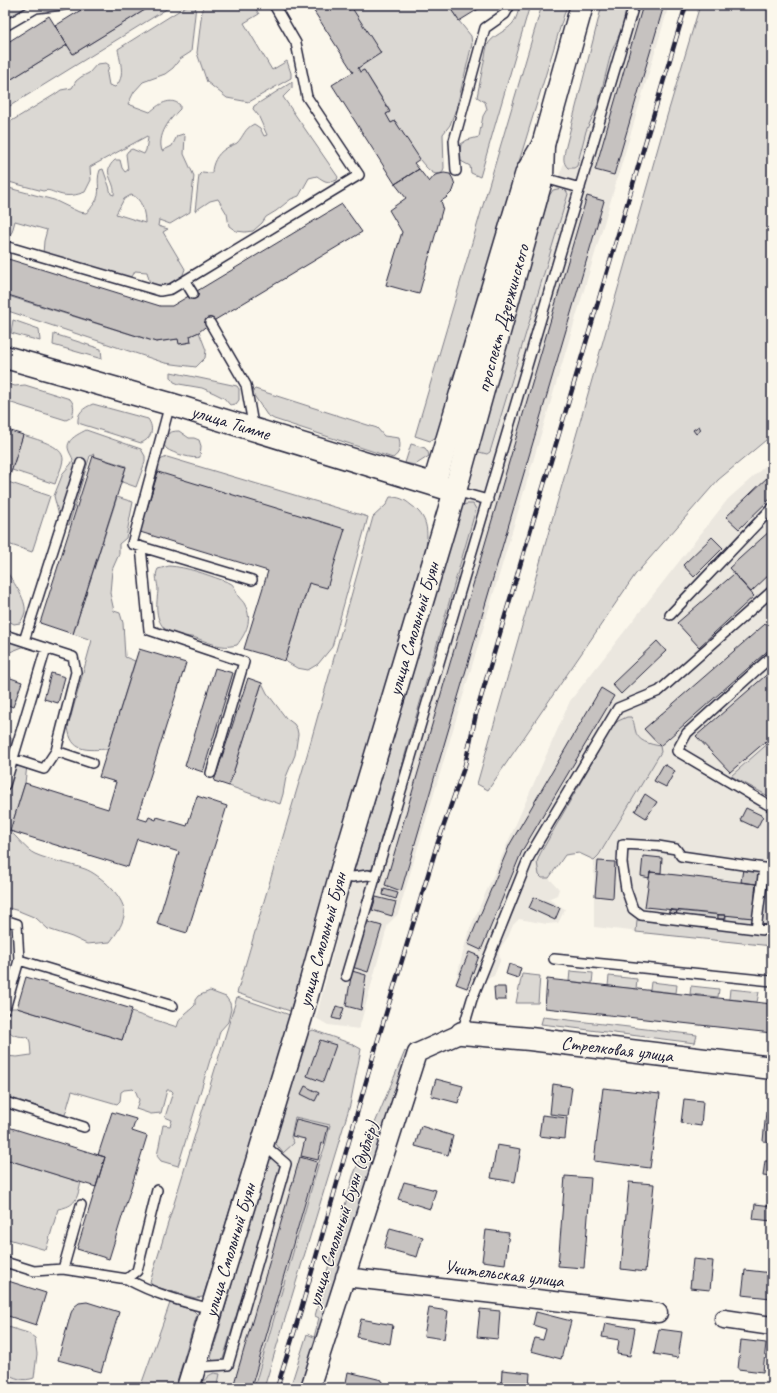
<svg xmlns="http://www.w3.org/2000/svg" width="777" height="1393" viewBox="0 0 777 1393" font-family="Caveat,sans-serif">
<rect width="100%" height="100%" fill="#fbf7ec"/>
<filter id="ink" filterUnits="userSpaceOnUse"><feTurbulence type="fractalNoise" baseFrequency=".025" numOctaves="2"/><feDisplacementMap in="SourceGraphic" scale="8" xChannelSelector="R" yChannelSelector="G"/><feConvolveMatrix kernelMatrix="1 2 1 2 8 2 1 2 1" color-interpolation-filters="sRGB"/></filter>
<g filter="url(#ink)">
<!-- built -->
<path fill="#ebe7df" d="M626 5H669L398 914 388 924 359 1029 328 1025 316 1018 354 871H364L467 504 462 505 476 448 479 452 487 454 491 452 568 194 567 191 559 188 553 190 564 163 568 168H574L577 166 586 131 598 105 611 53 622 28Z
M772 460V618L644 729 661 746 772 647V946L594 927V860L600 855 661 752 639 738 635 732 634 720 631 717H627L622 719 540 854 542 878H549L559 889 557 895 548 899 565 909 558 923 547 924 519 919 513 925 508 937 500 948 499 954 500 961 494 976 486 979 481 992 469 991 455 984 468 933 570 701 728 499Z
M295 1117 330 1125 325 1146 319 1162 254 1388H217L220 1374 214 1373 208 1376 202 1383 211 1358 212 1360 270 1158 274 1136 291 1137Z
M5 1373 19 1379 26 1381 45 1388H5Z"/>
<!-- green -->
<path fill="#dbd8d3" stroke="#7e7d87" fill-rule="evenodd" d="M5 5H36L5 23Z
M153 5H173L5 109V83L67 45 73 54Z
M188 5H196L191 52 180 59 173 68 165 74 143 82 134 92 128 104 150 112C158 105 170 96 180 105V109C169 120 157 135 162 151L172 146 177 136 183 134 185 136 184 154 194 176 190 212 170 224 159 220 158 226 168 229 163 232 185 269 181 280C168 286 164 288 150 284L147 272 135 271 131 279 43 254 44 241 47 230 15 221 12 232 5 241V187L54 200 79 212 86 213C90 211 91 207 94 204 103 192 95 183 100 170L103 169 109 186 111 194 114 195C116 180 100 173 115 160H120L122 168 125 172 128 170 126 154 128 151 132 149 144 154 146 150 148 138 147 136 90 167 91 180 85 192C77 195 68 197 59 194 52 192 49 189 43 191L5 181V125L54 95 61 90 72 88 76 81 81 77 89 73 97 64 106 63 109 65 107 74 109 85 115 87C126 77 120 62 118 49ZM131 195C142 197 145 214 145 223L116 214 124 199Z
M203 5H253L259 14 244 23 272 70 287 61 291 73V78L249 102 227 98 207 82 197 53 202 11Z
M345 5H448L459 21 471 36 472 44 457 106 450 125 443 134 444 168 442 173C439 174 436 174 433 173 419 164 405 136 395 121L391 123 386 115 390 111 364 70 360 72 358 68 352 8 349 10Z
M520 5H530L480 177 471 173 470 166 459 160 461 144 467 140 479 137 483 116 487 109 485 102 477 97 487 46C492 35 506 32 513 23 517 18 518 11 520 5Z
M542 5H567L510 191 467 342 452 378 453 385 436 437 430 441 415 436Z
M602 5H626L624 24 611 53 598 105 586 131 577 166 574 168H568C562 162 564 157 565 150Z
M700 5H772V435L718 480 635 575 488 790 477 784 667 116Z
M292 82V88L283 97 338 177 337 180C328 184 324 181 317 176L309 178 299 196 291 199 276 211 266 217 262 223 253 231 245 232 236 231 229 226 227 214 218 199 210 201 195 211 199 175 202 172 212 173C212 164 217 154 225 149 229 146 234 145 237 143 244 136 244 129 254 124L260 128 264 136 267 135 258 115 253 109 254 106Z
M562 188 565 189 568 194 490 452 487 454 479 452 476 448 549 196 553 190Z
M5 295 156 342 178 339 180 344 191 342 190 336 199 332 206 350 205 358 196 367 165 363 5 310Z
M13 320 39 329 40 341 11 333Z
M54 334 101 349 102 359 53 345Z
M171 372 237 386 239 389V400L236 404 230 405 224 398 214 393 202 388 179 384 174 382 171 377Z
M5 383 15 386 25 385 70 399C75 405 74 409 72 417L66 420 5 401Z
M255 389 377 428 384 436 399 438C401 447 400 453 393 458L274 419 267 415 253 394V391Z
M93 404 148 419C155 429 151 439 141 443L78 423C77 413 83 408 93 404Z
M86 430 141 449 145 456V462L136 487 122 482 126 466 93 456 94 454 90 456 69 525 65 524 59 516 54 496 63 473 71 464 73 460C72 456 70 454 69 451 64 440 79 434 86 430Z
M179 431 189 438H194L199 440 201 446 200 457C195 460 172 453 167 449 165 447 164 445 163 443 166 434 169 431 179 431Z
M23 435C34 439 64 445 63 460 62 468 57 477 55 484L12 470Z
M411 444 425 448 428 452 429 456 415 465 405 463Z
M167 457 368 517 332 647 318 664 308 670 297 668 285 661 309 583 158 472V462L162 459Z
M8 482 50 496 32 552 5 543V491Z
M117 497 133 502 126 538 119 544V554L112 570 110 593 114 611 120 613 123 623 125 657 135 661 108 749C87 750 71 753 68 727L92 640 73 634Z
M390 497C399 497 404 499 411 505 428 517 429 531 425 551L290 1011 237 993 307 755 373 517 386 505Z
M467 504H473L476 509 372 869 364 871H354L462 505Z
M169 566C187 567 205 574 222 580 225 581 228 582 230 583 236 586 235 591 238 596 240 599 244 602 245 605 253 620 246 633 237 645 232 646 227 647 222 646 213 645 205 641 196 638 187 636 171 635 164 628 154 617 157 602 158 590 158 583 154 576 158 569Z
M5 569C11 579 27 599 25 612 24 616 22 620 20 623L14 624 5 619Z
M5 640 25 646 5 654Z
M262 683 267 693 286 718 294 724 297 729 298 734 295 755 286 777 283 794 280 804 229 786Z
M627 717H631C634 721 634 724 635 729 637 742 650 744 660 746L661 752 599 855 594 860 579 853 565 855 549 878H542L539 875 537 862 540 854 612 727 618 721Z
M5 734 11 738V748L5 758Z
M772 740V798L731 776Z
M28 756 25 783 10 831C18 838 26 850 35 854 51 861 68 863 85 869 99 874 128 899 124 916 122 926 116 934 110 942L87 944 72 937 48 929 36 918 19 911 5 907V761V764L10 769 19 764Z
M772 872V928L760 927 768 873Z
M677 911 718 915 717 921 677 917Z
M726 915 756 918 753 926 726 922Z
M637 920 772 934V946L636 932Z
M570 971 593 973 592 984 569 981Z
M522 974 540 976 538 1003H516Z
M609 976 637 979 636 989 608 986Z
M651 982 677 985 676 993 650 990Z
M691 986 719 989 718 997 690 994Z
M730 989 759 992 757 1002 729 999Z
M210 991 226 997 230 1003 231 1009 228 1022 220 1031 217 1043 210 1060 178 1166 161 1161 157 1156 163 1125 170 1126 172 1120 165 1117 173 1092 171 1090H167L161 1113 151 1114 136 1109 139 1100 136 1092 133 1089 124 1090 121 1092 120 1101 117 1104 72 1091 65 1115 5 1096V1056L17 1057 31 1055 30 1042 28 1037C18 1036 13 1037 7 1029L11 1008H17L122 1040 131 1012 177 1027 179 1021 186 1013 191 1009 195 1005V1000L198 996Z
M237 997 290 1015 203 1297 195 1298 153 1286 150 1282Z
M543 1017 697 1035 695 1043 541 1024Z
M313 1030 352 1044 361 1049 350 1105 264 1388H254L319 1162 325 1146 330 1125 295 1117 291 1137 294 1143 283 1153 276 1144 274 1136 307 1033Z
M405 1051 411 1057 344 1255 301 1388H290L307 1334 314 1337 319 1318 315 1316 353 1176Z
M270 1158 275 1160 281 1167 223 1359 215 1362 211 1358 267 1159Z
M5 1159 81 1182C77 1199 76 1206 58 1209L46 1250 5 1238Z
M170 1303 193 1310 197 1314 175 1388H140Z
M5 1326 28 1333 35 1338 37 1354 34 1378C23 1382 15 1378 5 1373Z
M214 1373 220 1374 217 1388H201C203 1380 207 1376 214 1373Z"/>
<!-- building -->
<path fill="#c6c2c0" stroke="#22223b" d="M89 5H153L73 54 55 26Z
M310 5H345L349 10 352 8 381 53 358 68 360 72 364 70 390 112 386 114 391 123 395 121 420 159 414 163 419 169 395 184 332 85 353 72Z
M448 5H485L459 21Z
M643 5H664L614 175 595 170Z
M49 16 67 45 5 83V44Z
M419 169 429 182 435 175 444 173 450 174 453 179 455 185 453 191 446 198 441 201 443 207 419 294 386 285 402 232 389 210 406 198 395 184Z
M587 196 604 201 401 891 385 885Z
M342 204 362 232 210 323 199 332 190 336 191 342 179 344 178 339 156 342 5 294V258L160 306H172Z
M699 426 701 430 696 434 693 430Z
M5 429 23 435 5 491Z
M93 456 126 467 73 634 40 623Z
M158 472 345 529 327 588 309 583 285 661 244 649 268 571 140 532Z
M772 473V497L739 529 726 517Z
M772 529V572L751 592 729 568Z
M712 537 723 548 694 577 683 565Z
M734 574 754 596 699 647 677 623Z
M772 618V647L660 746 644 729Z
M657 641 666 651 621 694 612 684Z
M139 649 186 663 137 818 147 821 149 817 156 820 157 817 187 826 197 796 227 806 187 933 157 924 179 852 137 839 128 867 10 831 25 783 108 809 116 782 99 777Z
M215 668 233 673 203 772 185 766Z
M772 670V736L730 772 696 736Z
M51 673 65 677 58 703 44 699Z
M5 676 22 682 13 707 5 704Z
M248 678 262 683 229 786 214 781Z
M601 688 614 696 522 851 481 950 468 944 510 844Z
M664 764 675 771 666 787 654 781Z
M645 794 657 802 646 818 635 811Z
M746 808 763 816 757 828 740 820Z
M643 856 662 858 661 873 650 872 649 878 641 876Z
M598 861 615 862 613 898 595 896Z
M743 869 761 870 759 892 755 891 756 884 741 882Z
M650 872 756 884 753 918 645 907Z
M384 889 398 893 396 899 383 895Z
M376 897 396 902 392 916 372 910Z
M534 897 560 908 555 920 529 908Z
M669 910 677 911 676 914H669Z
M718 915H726L725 919H718Z
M365 921 382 926 368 972 352 967Z
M469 952 479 956 467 988 456 984Z
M509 964 521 968 518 978 506 974Z
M352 971 366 975 361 1010 346 1006Z
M26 977 132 1009 122 1040 17 1008Z
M547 979 772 1004V1033L545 1008Z
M494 987H505L506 1000H495Z
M336 1006 344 1008 340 1020 332 1018Z
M320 1040 336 1045 323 1082 307 1076Z
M436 1079 463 1086 458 1103 431 1096Z
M553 1084 572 1087 568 1116 550 1114Z
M305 1086 319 1093 315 1101 301 1094Z
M603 1088 660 1094 650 1168 594 1161Z
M684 1099 703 1101 701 1126 681 1123Z
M112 1112 136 1119 132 1131 147 1136 109 1259 77 1249 105 1157 98 1155Z
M766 1112 772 1113V1142L763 1141Z
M542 1115 567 1118 565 1139 539 1136Z
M296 1119 328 1127 324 1144 322 1143 318 1160 301 1156 305 1139 292 1136Z
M5 1126 105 1157 96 1187 5 1159Z
M421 1126 453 1136 448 1155 415 1146Z
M497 1145 521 1149 515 1182 491 1178Z
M300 1157 317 1162 251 1388H235L233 1387Z
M765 1161H772V1177L763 1176Z
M565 1176 591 1178 584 1268 558 1266Z
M404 1182 436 1190 430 1209 398 1199Z
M629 1182 654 1184 645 1272 621 1269Z
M755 1204 772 1206V1221L753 1219Z
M390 1228 423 1237 417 1257 384 1248Z
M486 1230 509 1233 505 1264 482 1261Z
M693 1259 713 1261 710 1290 690 1288Z
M745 1270 772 1273 771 1298 742 1295Z
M5 1280 46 1293 36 1325 5 1315Z
M87 1302 119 1312 101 1372 58 1360 71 1313 74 1307 79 1303Z
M429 1308 448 1311 444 1339 424 1336Z
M480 1309 500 1311 498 1339 477 1337Z
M536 1312 571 1321 561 1359 531 1351 535 1338 543 1340 546 1329 533 1325Z
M361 1319 393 1325 390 1344 357 1337Z
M605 1323 635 1328 630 1356 617 1354 619 1340 602 1337Z
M659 1329 682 1332 678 1358 654 1354Z
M741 1340 766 1343 763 1372 738 1369Z
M502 1370 530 1373 529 1388H501Z
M348 1372 382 1380 381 1388H345Z
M5 1381 30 1388H5Z"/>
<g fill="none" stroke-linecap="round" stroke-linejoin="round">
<defs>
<path id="service" d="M5 26 36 8 63 5
M456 171 454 141 485 28 505 14 510 5
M541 177 580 188
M5 246 160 291 171 289 359 175 307 97 296 43 274 5
M185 281 193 294
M210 323 246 385 254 430
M170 404 132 544 252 580
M455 491 488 500
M141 547 149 630 244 662 211 773
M670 615 772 508
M5 635 73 657 76 672 56 751
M24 641 81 463
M772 656 687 733 677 751 772 807
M13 759 44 769 56 751 92 763
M5 785 46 648
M623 844 658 846 676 849 681 856 764 868 756 929 641 915 633 909 626 889 622 863Z
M341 875 353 877 368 875 375 877
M5 920 17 924 19 960 173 1006
M756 929 772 931
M554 959 772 981
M346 976 634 5
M5 1009 19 960
M462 1033 472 999 529 857 618 708 659 691 772 591
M5 1102 84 1127
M5 1262 34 1271 63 1269 81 1205
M63 1269 127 1279 137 1271 157 1190
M127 1279C154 1294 183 1302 212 1309
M195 1367 228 1365 286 1164 263 1144"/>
<path id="minor" d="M345 1277 658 1313
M724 1319 772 1326
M310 1388 417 1053 462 1033"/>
<g id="tertiary">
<path id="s1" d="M462 1033 530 1039 772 1068"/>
</g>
<g id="secondary">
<path id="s2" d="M5 357 170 404 455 491"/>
<path d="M434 484 527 172 543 145"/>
</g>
<g id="primary">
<path id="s3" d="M188 1388 301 1017 342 869 455 491 542 177 543 145 582 5"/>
</g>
</defs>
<!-- service casing -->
<use href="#service" stroke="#22223b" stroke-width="12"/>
<!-- minor casing -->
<use href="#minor" stroke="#22223b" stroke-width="21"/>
<!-- tertiary casing -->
<use href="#tertiary" stroke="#22223b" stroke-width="25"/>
<!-- secondary casing -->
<use href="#secondary" stroke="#22223b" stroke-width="25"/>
<!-- primary casing -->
<use href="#primary" stroke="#22223b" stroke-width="25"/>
<!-- service -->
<use href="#service" stroke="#fbf7ec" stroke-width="9"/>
<!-- minor -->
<use href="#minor" stroke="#fbf7ec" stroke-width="18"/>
<!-- tertiary -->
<use href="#tertiary" stroke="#fbf7ec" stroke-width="22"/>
<!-- secondary -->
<use href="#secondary" stroke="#fbf7ec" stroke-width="22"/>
<!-- primary -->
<use href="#primary" stroke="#fbf7ec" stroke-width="22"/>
<defs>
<path id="rail" d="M277 1388 300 1313 377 1043 437 845 465 765 476 714 686 5"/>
</defs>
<!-- rail casing -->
<use href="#rail" stroke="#22223b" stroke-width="4.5"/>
<!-- rail -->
<use href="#rail" stroke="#fbf7ec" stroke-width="3" stroke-dasharray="9" stroke-linecap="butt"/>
</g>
</g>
<g text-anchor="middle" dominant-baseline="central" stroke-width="3" stroke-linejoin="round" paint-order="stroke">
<!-- street labels -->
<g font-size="19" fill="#22223b" stroke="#fbf7ec">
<text stroke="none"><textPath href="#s3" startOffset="1115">проспект Дзержинского</textPath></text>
<text stroke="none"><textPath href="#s2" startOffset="235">улица Тимме</textPath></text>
<text stroke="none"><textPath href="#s3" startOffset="792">улица Смольный Буян</textPath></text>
<text stroke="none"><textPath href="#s3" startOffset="468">улица Смольный Буян</textPath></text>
<text stroke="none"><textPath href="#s1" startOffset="156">Стрелковая улица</textPath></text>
<text transform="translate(343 1214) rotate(-72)">улица Смольный Буян (дублёр)</text>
<text stroke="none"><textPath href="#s3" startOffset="144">улица Смольный Буян</textPath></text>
<text transform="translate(504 1274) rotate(7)">Учительская улица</text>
</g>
</g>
<!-- margin -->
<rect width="777" height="1393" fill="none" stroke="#fbf7ec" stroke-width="20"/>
<rect x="10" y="10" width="757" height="1373" fill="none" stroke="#22223b" stroke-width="1.5" filter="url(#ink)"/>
</svg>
